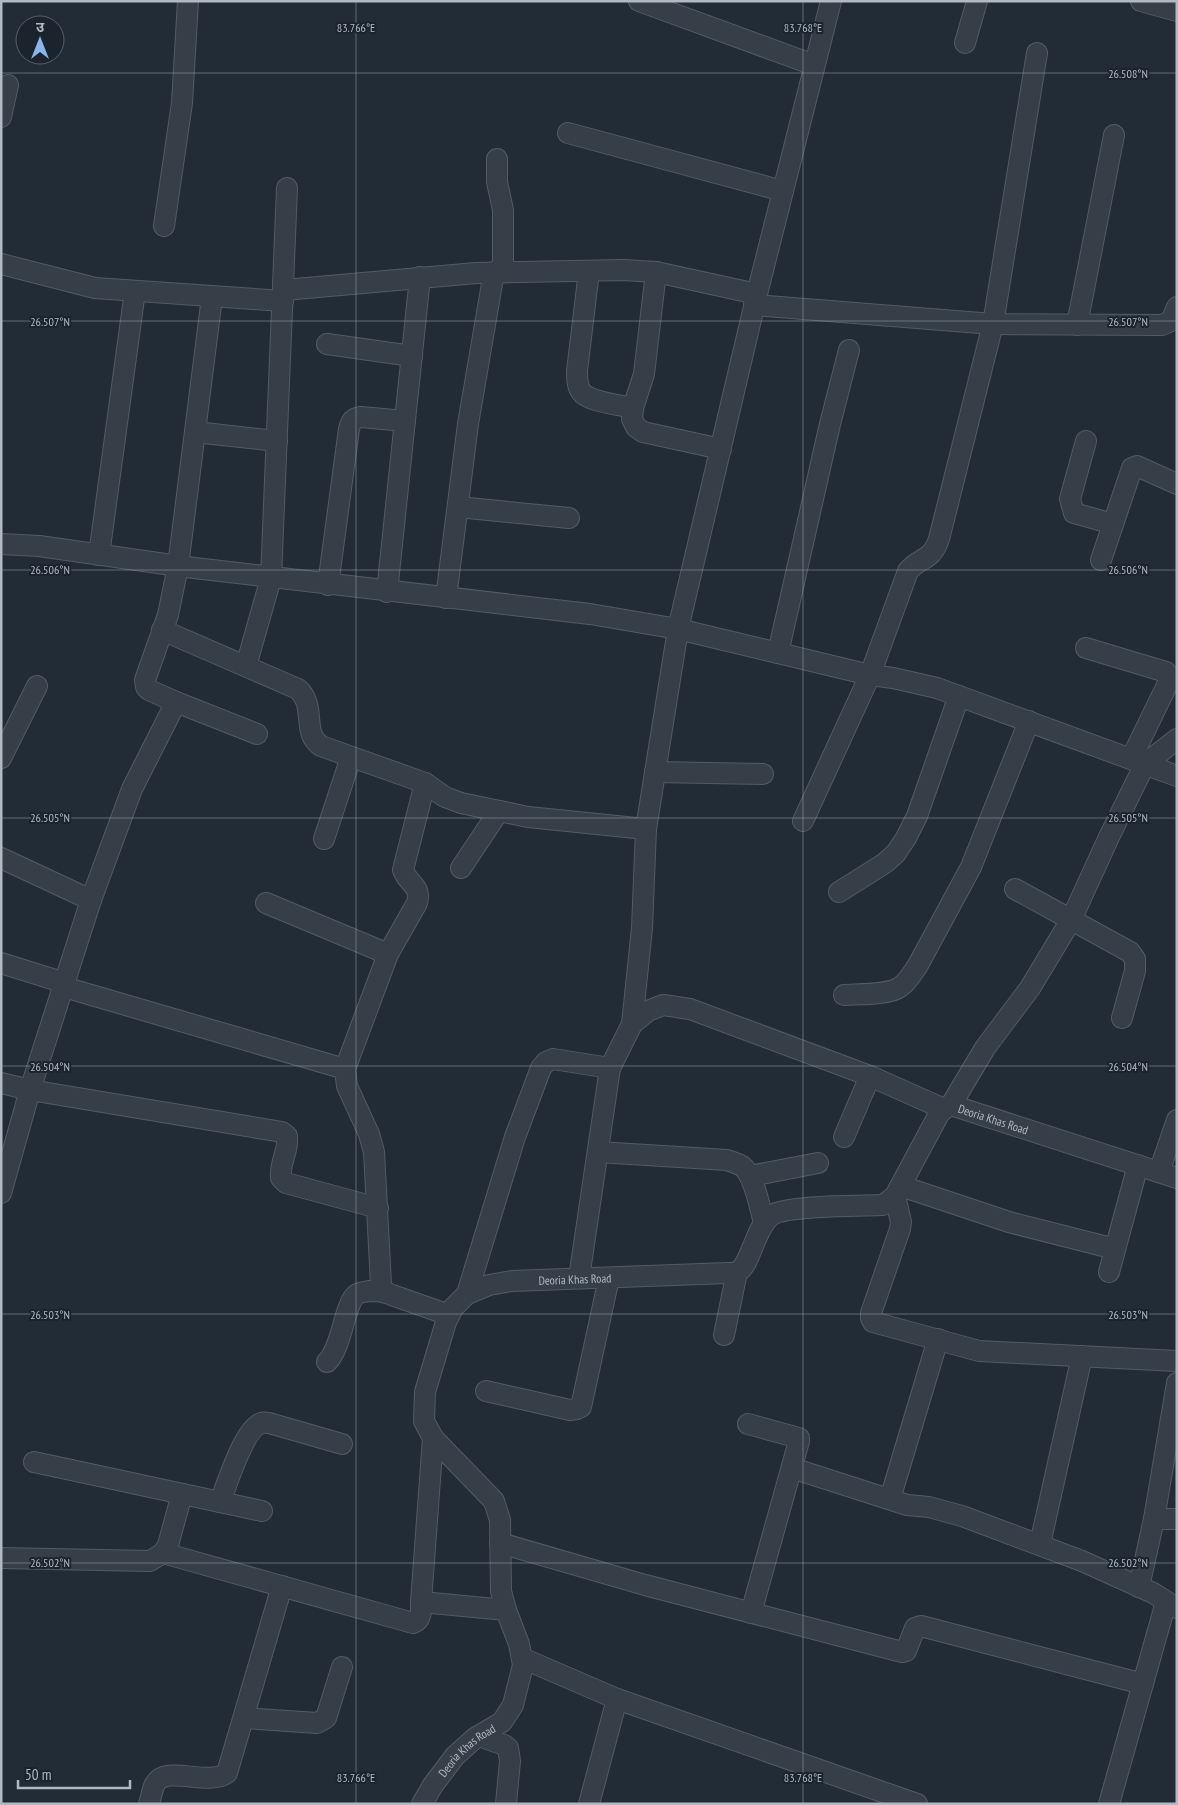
<svg xmlns="http://www.w3.org/2000/svg" width="1178" height="1805" viewBox="0 0 1178 1805" font-family="'PT Sans Narrow','Noto Sans Devanagari',sans-serif">
<rect width="100%" height="100%" fill="#222c37"/>
<g fill="none" stroke-linecap="round" stroke-linejoin="round">
<defs>
<g id="minor">
<path d="M639 1 814 65"/>
<path d="M1141 1 1177 11"/>
<path d="M965 43 977 1"/>
<path d="M1 117 8 85"/>
<path d="M568 133 783 191"/>
<path d="M497 159V182L503 210V271"/>
<path d="M164 226 182 103 188 1"/>
<path d="M1 264 95 288 283 301"/>
<path d="M589 271 577 371C577 379 577 388 583 394 593 402 620 405 633 408"/>
<path d="M656 272 644 374 633 408 632 419 636 427 643 432 721 449"/>
<path d="M284 290 476 273 623 270 656 272 757 294"/>
<path d="M212 297 178 566 168 615 145 680 146 687 149 690 176 702 257 734"/>
<path d="M754 305 993 324 1162 325 1171 321 1177 307"/>
<path d="M1077 325 1114 135"/>
<path d="M327 344 412 356"/>
<path d="M195 432 277 441"/>
<path d="M1086 441 1070 499 1074 513 1113 524"/>
<path d="M458 507 569 518"/>
<path d="M1 544 39 546 186 567 590 614 678 629 870 675 893 678 937 688 1177 776"/>
<path d="M99 555 135 291"/>
<path d="M1101 560 1132 468 1137 466 1177 484"/>
<path d="M328 585 349 429C351 421 353 418 361 417L405 421"/>
<path d="M387 592 420 277"/>
<path d="M446 598 468 424 494 272"/>
<path d="M162 630 298 689C317 706 301 733 321 746L425 783 445 797 461 803 528 817 646 829"/>
<path d="M1086 648 1166 672 1169 676V681L1131 759"/>
<path d="M778 653 830 424 849 350"/>
<path d="M246 666 271 578 287 188"/>
<path d="M1 758 37 686"/>
<path d="M655 772 763 774"/>
<path d="M803 821 870 675 908 571C921 556 931 562 939 539L993 324 1037 53"/>
<path d="M324 839 351 757"/>
<path d="M1 858 91 900"/>
<path d="M461 868 499 811"/>
<path d="M1015 889 1130 952 1135 959V971L1122 1018"/>
<path d="M839 892 885 863 896 853 906 838 917 816 959 696"/>
<path d="M266 903 388 954"/>
<path d="M1 963 65 983"/>
<path d="M64 987 345 1069"/>
<path d="M844 995C859 994 889 995 900 987 908 982 913 972 918 965L971 867 1029 721"/>
<path d="M632 1024 642 928 646 829 678 629 757 294 831 1"/>
<path d="M1 1083 30 1090 282 1132 287 1136C289 1151 279 1163 281 1178L286 1183 378 1208"/>
<path d="M951 1105 985 1048 1030 988 1071 920 1109 837 1145 764 1177 739"/>
<path d="M844 1137 870 1076"/>
<path d="M598 1152 727 1160C732 1162 737 1163 742 1166 754 1175 760 1208 764 1223"/>
<path d="M1159 1172 1177 1120"/>
<path d="M750 1176 818 1163"/>
<path d="M901 1186 1009 1222 1115 1249"/>
<path d="M1 1193 30 1090 91 900 132 789 176 702"/>
<path d="M895 1196 901 1222 900 1229 871 1313V1318L873 1322 979 1351 1177 1361"/>
<path d="M1109 1272 1138 1165"/>
<path d="M579 1278 610 1068 632 1024 648 1011 663 1005 690 1009 870 1076 944 1109"/>
<path d="M383 1291 381 1284 374 1152 369 1134 347 1086 345 1069 388 954 417 903C422 886 408 884 403 870L425 783"/>
<path d="M467 1294 515 1137 541 1068 546 1062 553 1059 610 1068"/>
<path d="M724 1335 737 1272"/>
<path d="M327 1362C343 1346 344 1303 357 1294 360 1292 365 1292 369 1291 378 1291 383 1291 392 1295L449 1315"/>
<path d="M486 1391 570 1410 577 1409 581 1407 609 1278"/>
<path d="M748 1424 799 1438V1441L751 1613"/>
<path d="M34 1462 262 1511"/>
<path d="M792 1468 907 1505 929 1507 962 1516 1082 1561 1153 1593 1177 1608"/>
<path d="M890 1499 938 1339"/>
<path d="M220 1502C227 1484 244 1429 261 1423 264 1422 266 1423 269 1423L342 1444"/>
<path d="M1154 1519H1177"/>
<path d="M500 1543 645 1585 902 1652 906 1651 915 1628 921 1626 1143 1684"/>
<path d="M1040 1544 1082 1356"/>
<path d="M163 1553 413 1623C422 1620 421 1610 421 1602L433 1438"/>
<path d="M1 1558 150 1561 163 1553 168 1545 182 1494"/>
<path d="M1139 1587 1154 1519 1177 1383"/>
<path d="M421 1602 506 1610"/>
<path d="M522 1658 617 1699 917 1804"/>
<path d="M244 1718 317 1723 326 1718 342 1667"/>
<path d="M479 1736 504 1745 508 1748 510 1761 506 1804"/>
<path d="M149 1804C151 1798 152 1790 155 1784 166 1764 207 1787 227 1773L282 1586"/>
<path id="s1" d="M422 1804 433 1785 455 1756 475 1738 502 1722 513 1705 523 1665 519 1644 506 1610 501 1591 500 1520 494 1501 433 1438 424 1421 425 1392 446 1322 453 1308 467 1294 489 1285 512 1281 728 1273C731 1273 736 1273 739 1271 751 1263 756 1225 772 1215 788 1205 860 1206 883 1205L895 1196 939 1114 944 1109 951 1105 1177 1178"/>
<path d="M589 1804 617 1699"/>
<path d="M1109 1804 1166 1602"/>
</g>
</defs>
<!-- minor casing -->
<use href="#minor" stroke="#535c65" stroke-width="22"/>
<!-- minor -->
<use href="#minor" stroke="#363e47" stroke-width="20"/>
</g>
<!-- ticks -->
<path fill="none" stroke="#b0b9c4" stroke-width="1" stroke-opacity="0.45" d="M356 1V1804M803 1V1804M1 73H1177M1 321H1177M1 570H1177M1 818H1177M1 1066H1177M1 1314H1177M1 1563H1177"/>
<g text-anchor="middle" dominant-baseline="central" stroke-width="4" stroke-linejoin="round" paint-order="stroke">
<!-- street labels -->
<g font-size="12" fill="#b0b9c4" stroke="#1b232c">
<text stroke="none"><textPath href="#s1" startOffset="1211">Deoria Khas Road</textPath></text>
<text stroke="none"><textPath href="#s1" startOffset="701">Deoria Khas Road</textPath></text>
<text stroke="none"><textPath href="#s1" startOffset="71">Deoria Khas Road</textPath></text>
</g>
</g>
<g font-size="12" text-anchor="middle" fill="#b0b9c4" stroke="#1b232c" stroke-width="4" stroke-linejoin="round" paint-order="stroke">
<text x="356" y="32">83.766°E</text>
<text x="803" y="32">83.768°E</text>
<text x="1128" y="78">26.508°N</text>
<text x="50" y="326">26.507°N</text>
<text x="1128" y="326">26.507°N</text>
<text x="50" y="574">26.506°N</text>
<text x="1128" y="574">26.506°N</text>
<text x="50" y="822">26.505°N</text>
<text x="1128" y="822">26.505°N</text>
<text x="50" y="1071">26.504°N</text>
<text x="1128" y="1071">26.504°N</text>
<text x="50" y="1319">26.503°N</text>
<text x="1128" y="1319">26.503°N</text>
<text x="50" y="1567">26.502°N</text>
<text x="1128" y="1567">26.502°N</text>
<text x="356" y="1782">83.766°E</text>
<text x="803" y="1782">83.768°E</text>
</g>
<!-- border -->
<rect width="1178" height="1805" fill="none" stroke="#b0b9c4" stroke-width="5"/>
<!-- north arrow -->
<g transform="translate(40 40)"><circle r="24" fill="#1b232c" stroke="#575f69"/>
<path d="M0-4L9 19L0 12L-9 19Z" fill="#8ab5ef"/>
<text y="-8" font-size="14" font-weight="bold" text-anchor="middle" fill="#b0b9c4">उ</text>
</g>
<!-- scale -->
<path d="M18 1780v8h112v-8" fill="none" stroke="#b0b9c4" stroke-width="2.5"/>
<text x="25" y="1780" font-size="15" fill="#b0b9c4" stroke="#1b232c" stroke-width="4" paint-order="stroke">50 m</text>
</svg>
